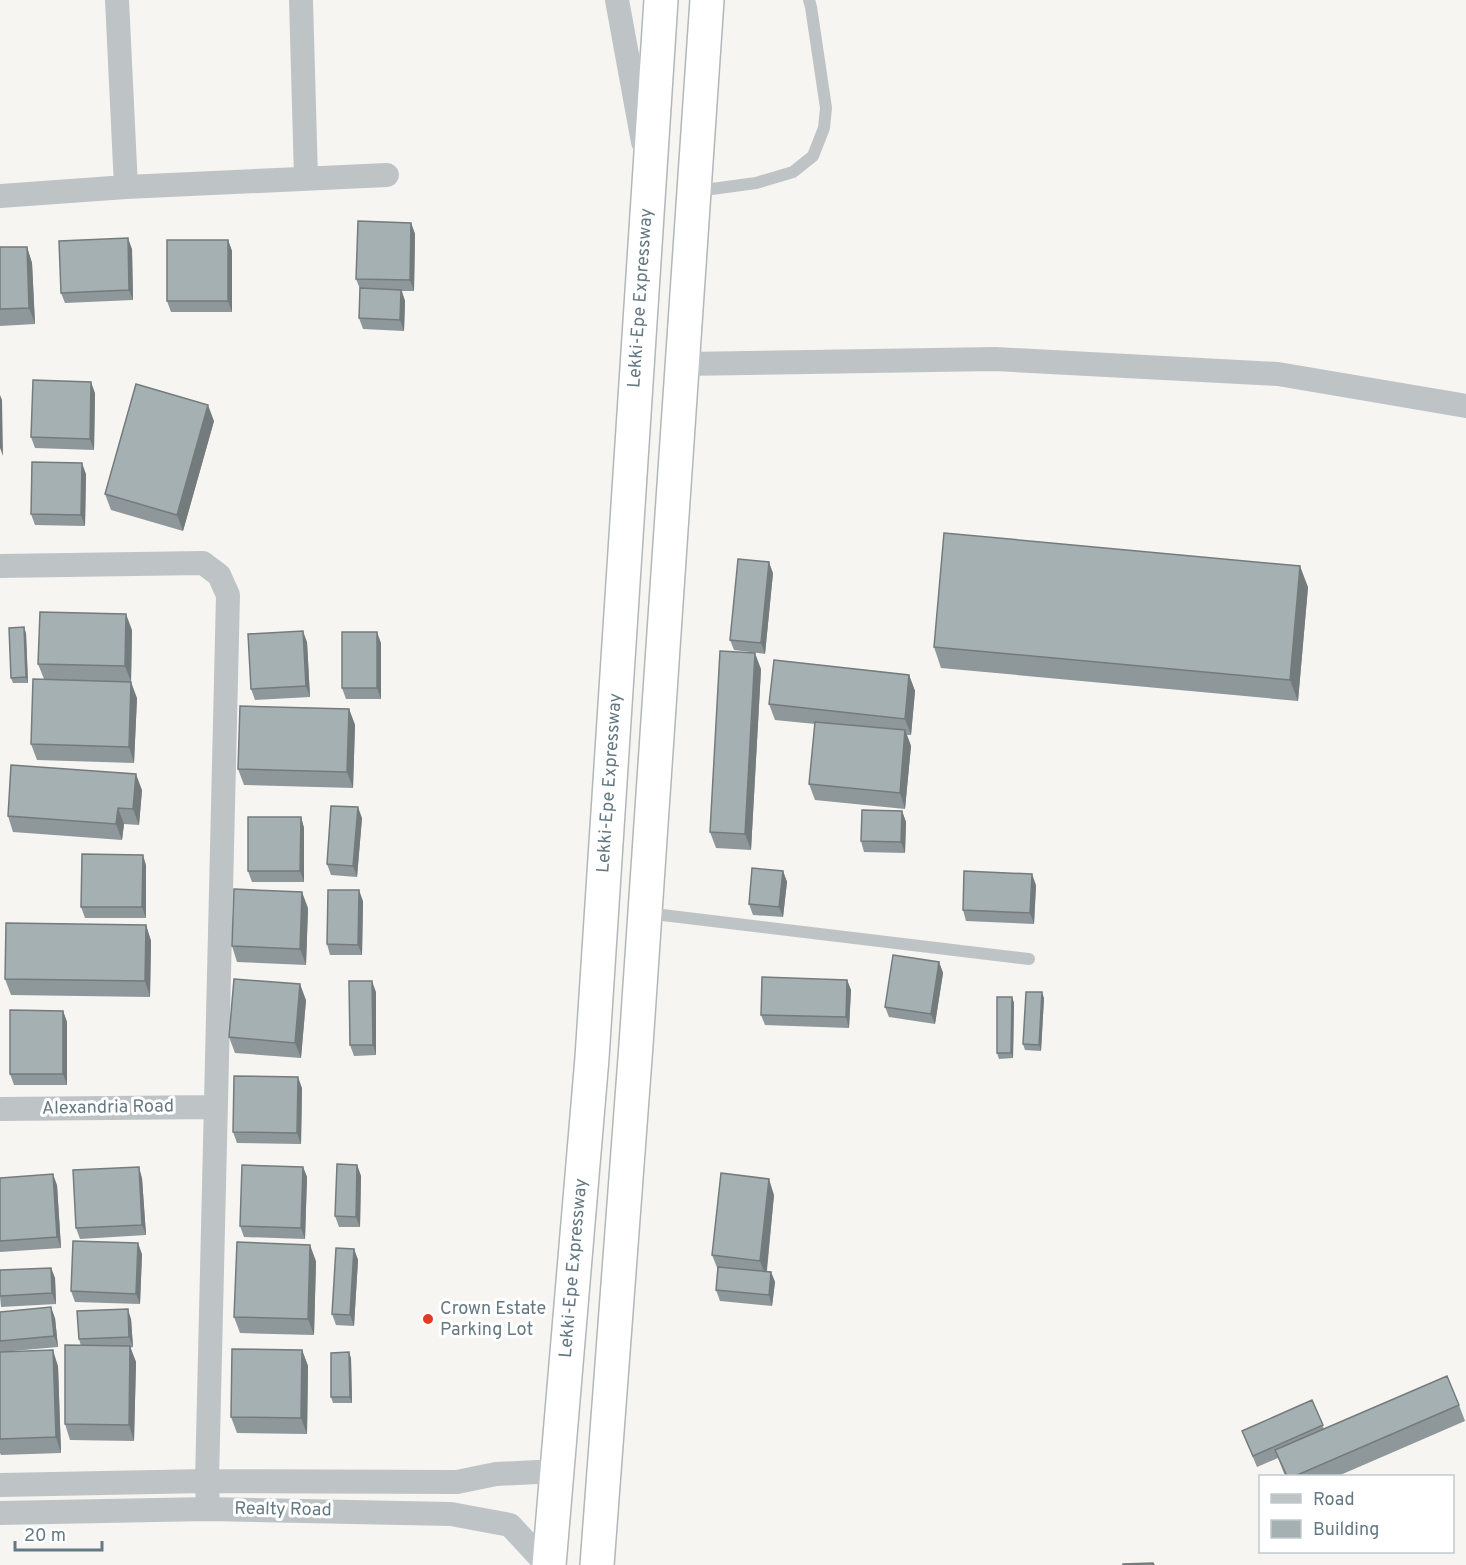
<svg xmlns="http://www.w3.org/2000/svg" width="1466" height="1565" viewBox="0 0 1466 1565" font-family="Overpass,sans-serif">
<rect width="100%" height="100%" fill="#f6f5f2"/>
<g fill="none" stroke-linecap="round" stroke-linejoin="round">
<defs>
<path id="highway" d="M549 1565 592 1058 661 0
M597 1565 636 1045 707 0"/>
</defs>
<!-- highway casing -->
<use href="#highway" stroke="#b2b7b9" stroke-width="36"/>
<!-- lane -->
<path stroke="#bec4c6" stroke-width="12" d="M697 191 756 183 793 172 813 156 824 128 826 108 811 7 809 0
M646 913 1029 959"/>
<!-- street -->
<path stroke="#bec4c6" stroke-width="24" d="M117 0 126 187
M301 0 306 178
M617 0 643 142
M0 196 126 187 387 175
M682 364 995 359 1278 374 1466 406
M0 566 203 563 219 575 228 595 207 1481 208 1509
M0 1109 216 1107
M0 1485 207 1481 457 1482 496 1474 557 1471
M0 1513 208 1509 451 1514 510 1525 547 1565"/>
<!-- highway -->
<use href="#highway" stroke="#fff" stroke-width="33"/>
</g>
<!-- wall -->
<path fill="#8e979a" d="M411 223 415 234 414 291H402L405 301 404 331 363 329 359 318 360 289 356 279Z
M228 240 232 251V312H171L167 301Z
M0 247H27L32 263 35 324 0 326Z
M132 249 133 300 65 303 61 293Z
M95 393 94 450 35 448 31 437Z
M214 421 183 531 111 510 105 494Z
M86 474 85 526 35 525 31 514Z
M773 573 765 654 734 650 730 640Z
M1308 587 1298 701 941 668 934 647Z
M132 630 131 682 89 681 137 698 134 763 37 760 31 744 44 679 38 664Z
M26 633 28 683H13L11 678Z
M307 642 310 697 255 700 251 689Z
M381 643V699H346L342 688Z
M761 669 751 850 716 848 710 832Z
M909 675 915 691 911 735H907L911 746 905 809 815 800 809 784 815 724 775 720 769 704Z
M349 709 355 725 353 788 244 785 238 769Z
M142 790 139 825 124 824 122 840 13 832 8 816Z
M902 811 906 822 905 853 864 852 861 841Z
M301 817 304 828V882H252L248 871Z
M362 818 357 877 331 875 327 864Z
M146 865V918H85L81 907Z
M783 871 787 882 783 917 753 915 749 904Z
M1036 885 1034 924 966 921 963 910Z
M363 901 362 955H330L327 944Z
M308 908 306 965 237 962 232 946Z
M146 925 151 941 150 997 11 995 5 979Z
M939 962 943 973 935 1024 889 1017 885 1007Z
M847 980 851 990 849 1028 765 1025 761 1015Z
M376 992V1055L354 1056 350 1045Z
M1012 997 1014 1003 1013 1058 999 1059 997 1053Z
M1044 998 1041 1051 1025 1050 1023 1044Z
M306 1000 301 1058 235 1053 229 1037Z
M63 1011 67 1022V1085H14L10 1074Z
M302 1088 301 1144 237 1143 233 1132Z
M357 1165 361 1176 360 1227H339L335 1216Z
M303 1167 307 1177 305 1239 244 1237 240 1226Z
M0 1178 57 1185 61 1248 0 1252Z
M142 1178 146 1235 80 1239 76 1228Z
M774 1195 767 1271 771 1272 775 1282 772 1306 720 1301 716 1290 718 1270 712 1255Z
M354 1249 358 1260 354 1326 336 1325 332 1314Z
M142 1254 140 1304 75 1302 71 1291Z
M316 1261 314 1335 240 1333 234 1317Z
M51 1268 55 1278 56 1304 1 1307 0 1296Z
M0 1312 55 1318 58 1347 1 1352 58 1366 61 1453 1 1455 0 1453Z
M131 1319 133 1347 130 1348 136 1362 134 1441 70 1440 65 1424 81 1346 79 1339Z
M302 1350 308 1366 307 1434 237 1433 231 1417Z
M351 1358 352 1403H333L331 1397Z
M1312 1400 1324 1429 1459 1405 1465 1421 1338 1476H1285L1278 1458 1257 1467 1242 1431Z"/>
<!-- shaded-wall -->
<path fill="#747b7d" d="M411 223 415 234 414 291 410 280Z
M128 238 132 249 133 300 129 290Z
M228 240 232 251V312L228 301Z
M27 247 32 263 35 324 29 308Z
M401 290 405 301 404 331 400 320Z
M91 382 95 393 94 450 90 439Z
M0 395 2 400 3 456 0 448Z
M208 405 214 421 183 531 177 515Z
M82 463 86 474 85 526 81 515Z
M769 562 773 573 765 654 761 643Z
M1300 566 1308 587 1298 701 1290 680Z
M126 614 132 630 131 682 125 666Z
M24 627 26 633 28 683 26 677Z
M303 631 307 642 310 697 306 686Z
M377 632 381 643V699L377 688Z
M755 653 761 669 751 850 745 834Z
M909 675 915 691 911 735 905 719Z
M131 682 137 698 134 763 129 747Z
M349 709 355 725 353 788 347 772Z
M905 730 911 746 905 809 900 793Z
M136 774 142 790 139 825 133 809Z
M358 807 362 818 357 877 353 866Z
M118 808 124 824 122 840 116 824Z
M902 811 906 822 905 853 901 842Z
M301 817 304 828V882L300 871Z
M143 855 146 865V918L142 907Z
M783 871 787 882 783 917 779 907Z
M1032 874 1036 885 1034 924 1030 913Z
M359 890 363 901 362 955 358 945Z
M302 892 308 908 306 965 300 949Z
M146 925 151 941 150 997 145 981Z
M939 962 943 973 935 1024 931 1014Z
M847 980 851 990 849 1028 846 1017Z
M372 981 376 992V1055L373 1045Z
M300 984 306 1000 301 1058 295 1043Z
M1042 992 1044 998 1041 1051 1039 1045Z
M1012 997 1014 1003 1013 1058 1011 1053Z
M63 1011 67 1022V1085L63 1074Z
M298 1077 302 1088 301 1144 297 1133Z
M357 1165 361 1176 360 1227 356 1217Z
M139 1167 142 1178 146 1235 142 1225Z
M303 1167 307 1177 305 1239 301 1228Z
M53 1174 57 1185 61 1248 57 1237Z
M769 1179 774 1195 766 1276 760 1261Z
M138 1243 142 1254 140 1304 136 1294Z
M310 1245 316 1261 314 1335 308 1319Z
M354 1249 358 1260 354 1326 350 1315Z
M51 1268 55 1278 56 1304 52 1293Z
M771 1272 775 1282 772 1306 769 1295Z
M51 1307 55 1318 58 1347 54 1336Z
M128 1309 131 1319 133 1347 129 1337Z
M130 1346 136 1362 134 1441 129 1425Z
M53 1350 58 1366 61 1453 56 1437Z
M302 1350 308 1366 307 1434 301 1418Z
M349 1352 351 1358 352 1403 350 1397Z"/>
<!-- building -->
<path fill="#a5b0b3" stroke="#747b7d" stroke-width="1.5" d="M358 221 411 223 410 280 356 279Z
M128 238 129 290 61 293 59 241Z
M167 240H228V301H167Z
M0 247H27L29 308 0 309Z
M360 288 401 290 400 320 359 318Z
M33 380 91 382 90 439 31 437Z
M136 384 208 405 177 515 105 494Z
M32 462 82 463 81 515 31 514Z
M944 533 1300 566 1290 680 934 647Z
M738 559 769 562 761 643 730 640Z
M40 612 126 614 125 666 38 664Z
M24 627 26 677 11 678 9 628Z
M303 631 306 686 251 689 248 634Z
M342 632H377V688H342Z
M720 651 755 653 745 834 710 832Z
M774 660 909 675 905 719 769 704Z
M33 679 131 682 129 747 31 744Z
M240 706 349 709 347 772 238 769Z
M815 722 905 730 900 793 809 784Z
M11 765 136 774 133 809 118 808 116 824 8 816Z
M331 806 358 807 353 866 327 864Z
M862 810 902 811 901 842 861 841Z
M248 817H301L300 871H248Z
M82 854 143 855 142 907H81Z
M752 868 783 871 779 907 749 904Z
M964 871 1032 874 1030 913 963 910Z
M234 889 302 892 300 949 232 946Z
M328 890H359L358 945 327 944Z
M6 923 146 925 145 981 5 979Z
M893 955 939 962 931 1014 885 1007Z
M762 977 847 980 846 1017 761 1015Z
M234 979 300 984 295 1043 229 1037Z
M349 981H372L373 1045H350Z
M1026 992H1042L1039 1045 1023 1044Z
M997 997H1012L1011 1053H997Z
M10 1010 63 1011V1074H10Z
M234 1076 298 1077 297 1133 233 1132Z
M337 1164 357 1165 356 1217 335 1216Z
M242 1165 303 1167 301 1228 240 1226Z
M139 1167 142 1225 76 1228 73 1170Z
M721 1173 769 1179 760 1261 712 1255Z
M53 1174 57 1237 0 1241V1178Z
M73 1241 138 1243 136 1294 71 1291Z
M237 1242 310 1245 308 1319 234 1317Z
M336 1248 354 1249 350 1315 332 1314Z
M718 1267 771 1272 769 1295 716 1290Z
M51 1268 52 1293 0 1296V1270Z
M51 1307 54 1336 0 1341V1312Z
M128 1309 129 1337 79 1339 77 1311Z
M65 1345 130 1346 129 1425 65 1424Z
M232 1349 302 1350 301 1418 231 1417Z
M53 1350 56 1437 0 1439V1352Z
M349 1352 350 1397H331V1353Z
M1447 1376 1459 1405 1295 1476H1287L1275 1450Z
M1312 1400 1323 1425 1253 1456 1242 1431Z
M1153 1563 1154 1565H1123V1564Z"/>
<!-- markers -->
<circle fill="#e43a24" stroke="#fff" stroke-width="2" cx="428" cy="1319" r="6"/>
<g text-anchor="middle" dominant-baseline="central" stroke-width="6" stroke-linejoin="round" paint-order="stroke">
<!-- street labels -->
<g font-size="18" fill="#647983" stroke="#fff">
<text transform="translate(641 298) rotate(-86)">Lekki-Epe Expressway</text>
<text transform="translate(610 783) rotate(-86)">Lekki-Epe Expressway</text>
<text transform="translate(108 1108) rotate(-1)">Alexandria Road</text>
<text transform="translate(574 1268) rotate(-85)">Lekki-Epe Expressway</text>
<text transform="translate(283 1510) rotate(1)">Realty Road</text>
</g>
<!-- poi labels -->
<g font-size="18" fill="#647983" stroke="#fff" text-anchor="start">
<text x="440" y="1309">Crown Estate<tspan x="440" dy="21">Parking Lot</tspan></text>
</g>
</g>
<!-- legend -->
<rect x="1259" y="1475" width="195" height="78" fill="#ffffff" stroke="#c1c9cd" stroke-width="1.5"/>
<rect x="1271" y="1494" width="30" height="9" fill="#bec4c6" stroke="#c1c9cd" stroke-width="1.5"/>
<text x="1313" y="1505" font-size="18" fill="#647983">Road</text>
<rect x="1271" y="1520" width="30" height="18" fill="#a5b0b3" stroke="#c1c9cd" stroke-width="1.5"/>
<text x="1313" y="1535" font-size="18" fill="#647983">Building</text>
<!-- scale -->
<path d="M15 1541v9h87v-9" fill="none" stroke="#647983" stroke-width="3"/>
<text x="24" y="1541" font-size="18" fill="#647983" stroke="#ffffff" stroke-width="4.5" paint-order="stroke">20 m</text>
</svg>
